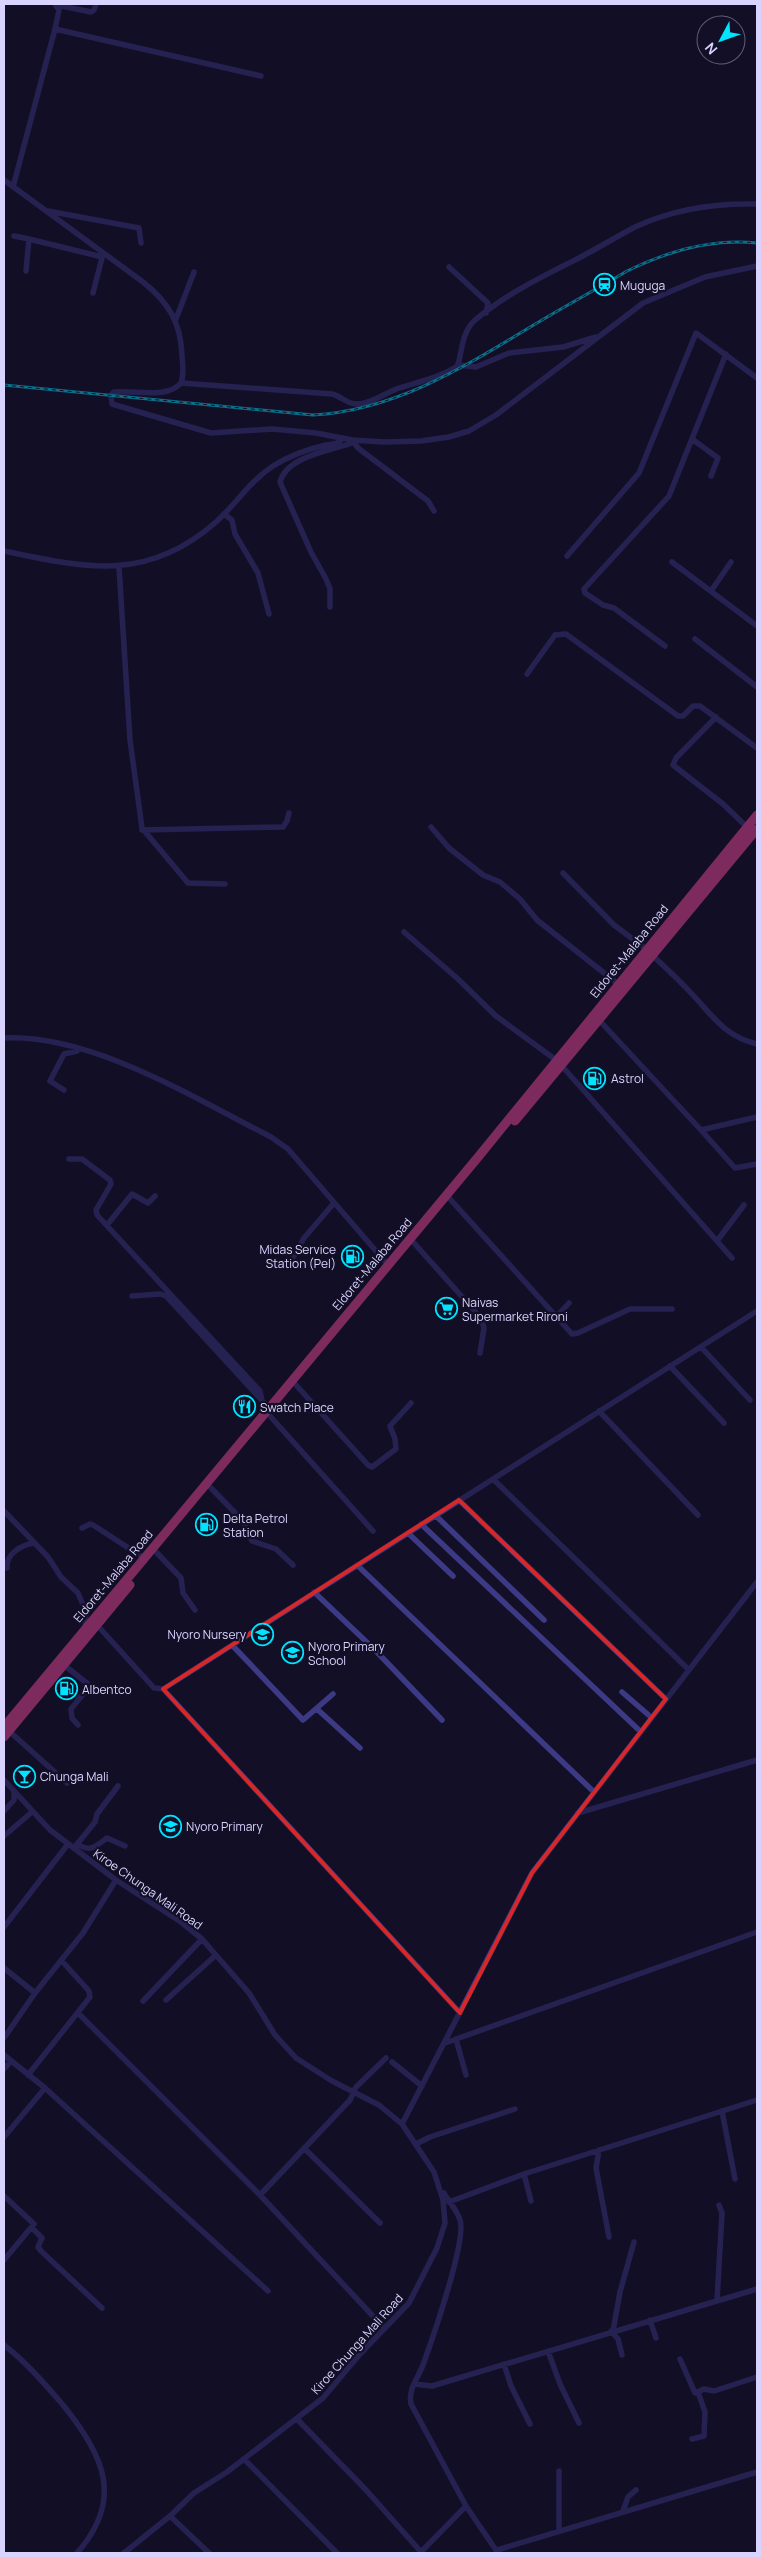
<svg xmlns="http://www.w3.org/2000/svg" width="761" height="2557" viewBox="0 0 761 2557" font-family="Manrope,sans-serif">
<rect width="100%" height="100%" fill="#130f26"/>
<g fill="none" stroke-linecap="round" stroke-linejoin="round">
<!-- minor -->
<path stroke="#3d3a85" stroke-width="5.5" d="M57 5 91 12 94 10 96 4
M55 29 261 76
M4 180 143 282C168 302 181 322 182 356 183 365 184 375 181 383 168 399 134 390 114 392L111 395 112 404 211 433 272 429 316 433 352 440 384 442 421 441 449 437 469 431 496 415 643 303 705 277 757 266
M13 187 55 29 59 10 55 4
M48 211 139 228 141 243
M14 236 29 239
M449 267 488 303 486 313
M26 271 29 239 102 257
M93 293 103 254
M176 319 194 272
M458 365 476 367 509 353 563 347 596 337
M181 383 332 394C341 396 347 404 356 404 371 404 385 393 399 388 418 382 438 378 456 367 462 363 459 334 475 320 506 294 543 276 579 258 598 248 616 237 635 227 673 209 716 203 757 204
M692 439 718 458 711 476
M352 440 358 448 428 501 434 511
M224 514 232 520 235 534 258 573 269 614
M4 551C85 568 147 583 216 522 236 504 250 481 273 466 289 456 308 449 326 445 333 444 339 444 343 438
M567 556 639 473 696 333 757 378
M672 562 757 626
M119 567 130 740 142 828 188 883 225 884
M711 591 731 562
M330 607V589L326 579 311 552 280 482C287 456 330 451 352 443
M695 639 757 687
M665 646 614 608 603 605 585 593 584 589 669 496 726 354
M527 674 555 635 566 634 678 716H683L693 706H700L757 748
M716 717 676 758 673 765 723 804 748 828
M431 827 449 848 483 875 500 882 520 899 537 920 618 984
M142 830 283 827 287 821 289 813
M563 873 614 925 646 949
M404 932 458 979 496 1016 556 1060
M652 955C665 967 679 980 691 993 713 1016 724 1036 757 1044
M599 1020 701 1130 757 1117
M4 1038C92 1034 194 1098 271 1137L288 1149 388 1265
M561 1065 732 1258
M64 1090 50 1081 64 1054 77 1051
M701 1130 735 1168 757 1164
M69 1159H82L110 1180 111 1184 96 1210 97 1215 260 1391 262 1401
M450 1199 572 1334 578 1333 630 1309H672
M107 1225 132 1194 148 1203 155 1196
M717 1241 744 1205
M414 1243 481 1318 484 1328 480 1353
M289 1265 304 1238 334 1203
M132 1296 160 1294 166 1296 269 1408
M556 1317 569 1303
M701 1347 750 1400
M670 1366 724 1423
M296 1385 368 1465 372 1467 396 1449 395 1439 390 1426 411 1403
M599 1411 698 1515
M270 1416 373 1531
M493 1479 689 1670
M211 1488 243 1521 252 1541 276 1549 293 1565
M459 1500 666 1699
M4 1511 48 1557 61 1577 78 1593 86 1612 85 1630
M435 1515 544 1620
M421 1524 641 1732
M82 1528 90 1524 93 1525 144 1558
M408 1533 453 1576
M157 1553 181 1578 183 1593 195 1610
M357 1565 594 1792
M7 1568C6 1553 22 1545 34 1543
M314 1592 375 1650 442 1720
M97 1625 154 1688 163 1689 757 1311
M232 1645 303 1720 333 1694
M64 1665 88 1684V1688L71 1709 72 1718 78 1725
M163 1689 460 2013
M622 1692 652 1718
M317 1709 360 1748
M9 1731 67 1783
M4 1780 50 1830 116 1880 181 1922 202 1939 249 1993 275 2035 296 2058 332 2081 379 2105 402 2124 434 2172 443 2200 445 2223 437 2248 409 2303 360 2354 323 2398 227 2472 194 2493 170 2516 124 2553
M4 1811 14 1800V1792
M578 1813 757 1760
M4 1836 32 1812
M77 1844C91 1853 96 1846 107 1838L125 1846
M74 1848 95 1822 97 1814 118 1786
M4 1927 68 1844
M4 1968 35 1993
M166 2000 216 1955
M143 2001 202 1939
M78 2013 260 2195 384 2328
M4 2038 35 1993 83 1933 116 1880
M456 2039 466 2075
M445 2043 757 1932
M4 2055 45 2088 4 2137
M392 2062 422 2086
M4 2069 11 2061
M28 2075 90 1997 89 1991 61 1960
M45 2088 268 2291
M722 2111 735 2179
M402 2124 532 1873 757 1582
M416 2144 430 2137 515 2109
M304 2148 380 2223
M599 2150 596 2168 609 2237
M524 2174 531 2201
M444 2193C449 2202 457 2210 460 2220 467 2240 432 2340 423 2365 418 2378 408 2389 411 2404L466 2506 498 2553
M260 2195 350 2100 356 2087 386 2058
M4 2196 34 2224 4 2260
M449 2202 524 2174 757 2100
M32 2228 42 2238 38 2247 41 2251 102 2308
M717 2301 722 2213 719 2205
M650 2320 656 2338
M611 2331 618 2339 622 2355
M613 2331 620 2292 634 2242
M4 2345C27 2363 44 2383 63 2405 103 2454 125 2499 77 2553
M548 2351 560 2384 579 2423
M680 2359 695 2393 704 2389 714 2391 757 2377
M504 2364 511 2386 530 2424
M414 2384 432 2386 757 2289
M297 2419 367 2491 421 2552
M692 2439 704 2436 705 2412 698 2392
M244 2459 337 2553
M623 2511 628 2497 636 2490
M170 2516 209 2553
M559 2531V2471
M497 2550 757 2472
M420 2553 466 2506"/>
<!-- highway -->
<path stroke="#ff4fa3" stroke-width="9" d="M515 1121 757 829
M4 1727 479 1156 757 815
M4 1737 130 1585"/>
<defs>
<path id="rail" d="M4 385 313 415C398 410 467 365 537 323 567 305 597 289 627 271 668 251 711 238 757 243"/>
</defs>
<!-- rail casing -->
<use href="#rail" stroke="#00e5ff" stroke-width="3"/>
<!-- rail -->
<use href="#rail" stroke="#130f26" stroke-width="1" stroke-dasharray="4" stroke-linecap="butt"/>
</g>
<!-- marked area -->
<path d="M0 0H761V2557H0ZM459 1500 666 1699 532 1873 460 2013 163 1689Z" fill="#130f26" fill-opacity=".55" fill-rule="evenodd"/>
<path fill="none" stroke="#d62828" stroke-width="4" stroke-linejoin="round" d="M459 1500 666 1699 532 1873 460 2013 163 1689Z"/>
<!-- icons -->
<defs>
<symbol id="station-ring" viewBox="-11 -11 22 22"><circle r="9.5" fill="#130f26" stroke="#00e5ff" stroke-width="1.5"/><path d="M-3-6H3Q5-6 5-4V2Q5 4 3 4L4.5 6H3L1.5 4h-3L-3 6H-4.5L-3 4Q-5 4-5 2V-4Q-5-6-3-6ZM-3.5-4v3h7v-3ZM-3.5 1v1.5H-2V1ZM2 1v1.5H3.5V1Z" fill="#00e5ff"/></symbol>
<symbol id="fuel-ring" viewBox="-11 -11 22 22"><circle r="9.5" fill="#130f26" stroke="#00e5ff" stroke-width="1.5"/><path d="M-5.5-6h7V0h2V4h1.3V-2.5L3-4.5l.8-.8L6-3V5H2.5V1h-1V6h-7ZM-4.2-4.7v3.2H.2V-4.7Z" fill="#00e5ff"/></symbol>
<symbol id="supermarket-ring" viewBox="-11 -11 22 22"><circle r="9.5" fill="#130f26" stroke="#00e5ff" stroke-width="1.5"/><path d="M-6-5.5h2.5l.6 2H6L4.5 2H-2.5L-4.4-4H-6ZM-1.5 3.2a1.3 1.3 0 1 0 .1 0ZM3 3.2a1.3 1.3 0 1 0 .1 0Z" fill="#00e5ff"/></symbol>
<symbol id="restaurant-ring" viewBox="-11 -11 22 22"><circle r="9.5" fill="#130f26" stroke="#00e5ff" stroke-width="1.5"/><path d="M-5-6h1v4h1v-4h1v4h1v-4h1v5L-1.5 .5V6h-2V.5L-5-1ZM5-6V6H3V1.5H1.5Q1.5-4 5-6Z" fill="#00e5ff"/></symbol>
<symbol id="school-ring" viewBox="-11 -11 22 22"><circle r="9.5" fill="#130f26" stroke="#00e5ff" stroke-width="1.5"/><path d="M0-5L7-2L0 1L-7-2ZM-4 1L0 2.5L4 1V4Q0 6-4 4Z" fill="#00e5ff"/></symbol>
<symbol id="bar-ring" viewBox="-11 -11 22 22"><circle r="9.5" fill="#130f26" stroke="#00e5ff" stroke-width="1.5"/><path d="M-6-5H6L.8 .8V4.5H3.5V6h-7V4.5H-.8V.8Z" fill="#00e5ff"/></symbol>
</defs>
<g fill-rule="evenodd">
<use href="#station-ring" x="592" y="272" width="25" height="25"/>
<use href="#fuel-ring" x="582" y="1066" width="25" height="25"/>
<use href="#fuel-ring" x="340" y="1244" width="25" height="25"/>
<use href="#supermarket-ring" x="434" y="1296" width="25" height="25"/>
<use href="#restaurant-ring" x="232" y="1394" width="25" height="25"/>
<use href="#fuel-ring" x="194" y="1512" width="25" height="25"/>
<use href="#school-ring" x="250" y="1622" width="25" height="25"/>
<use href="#school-ring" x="280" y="1640" width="25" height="25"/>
<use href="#fuel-ring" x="54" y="1676" width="25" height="25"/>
<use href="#bar-ring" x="12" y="1764" width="25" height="25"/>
<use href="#school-ring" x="158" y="1814" width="25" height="25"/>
</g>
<g text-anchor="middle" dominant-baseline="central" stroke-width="4.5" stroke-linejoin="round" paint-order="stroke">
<!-- poi labels -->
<g font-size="12" fill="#d9d4ff" stroke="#130f26" text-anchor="start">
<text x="620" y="285">Muguga</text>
<text x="611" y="1078">Astrol</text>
<text x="336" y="1249" text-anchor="end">Midas Service<tspan x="336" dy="14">Station (Pel)</tspan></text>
<text x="462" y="1302">Naivas<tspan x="462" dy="14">Supermarket Rironi</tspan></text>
<text x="260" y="1407">Swatch Place</text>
<text x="223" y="1518">Delta Petrol<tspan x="223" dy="14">Station</tspan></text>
<text x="246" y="1634" text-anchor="end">Nyoro Nursery</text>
<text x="308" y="1646">Nyoro Primary<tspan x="308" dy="14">School</tspan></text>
<text x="82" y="1689">Albentco</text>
<text x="40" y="1776">Chunga Mali</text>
<text x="186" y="1826">Nyoro Primary</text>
</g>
<!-- street labels -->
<g font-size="12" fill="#d9d4ff" stroke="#130f26">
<text transform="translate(629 951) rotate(-51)">Eldoret-Malaba Road</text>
<text transform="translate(372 1264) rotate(-50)">Eldoret-Malaba Road</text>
<text transform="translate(113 1576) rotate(-50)">Eldoret-Malaba Road</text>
<text transform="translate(148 1889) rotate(35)">Kiroe Chunga Mali Road</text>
<text transform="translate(357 2344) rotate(-48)">Kiroe Chunga Mali Road</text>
</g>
</g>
<!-- border -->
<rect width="761" height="2557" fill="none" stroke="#d9d4ff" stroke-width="10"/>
<!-- north arrow -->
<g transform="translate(721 40) rotate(229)"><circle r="24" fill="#130f26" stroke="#625e7d"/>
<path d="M0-4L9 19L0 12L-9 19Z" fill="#00e5ff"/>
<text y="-8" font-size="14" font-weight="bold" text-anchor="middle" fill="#d9d4ff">N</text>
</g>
</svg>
